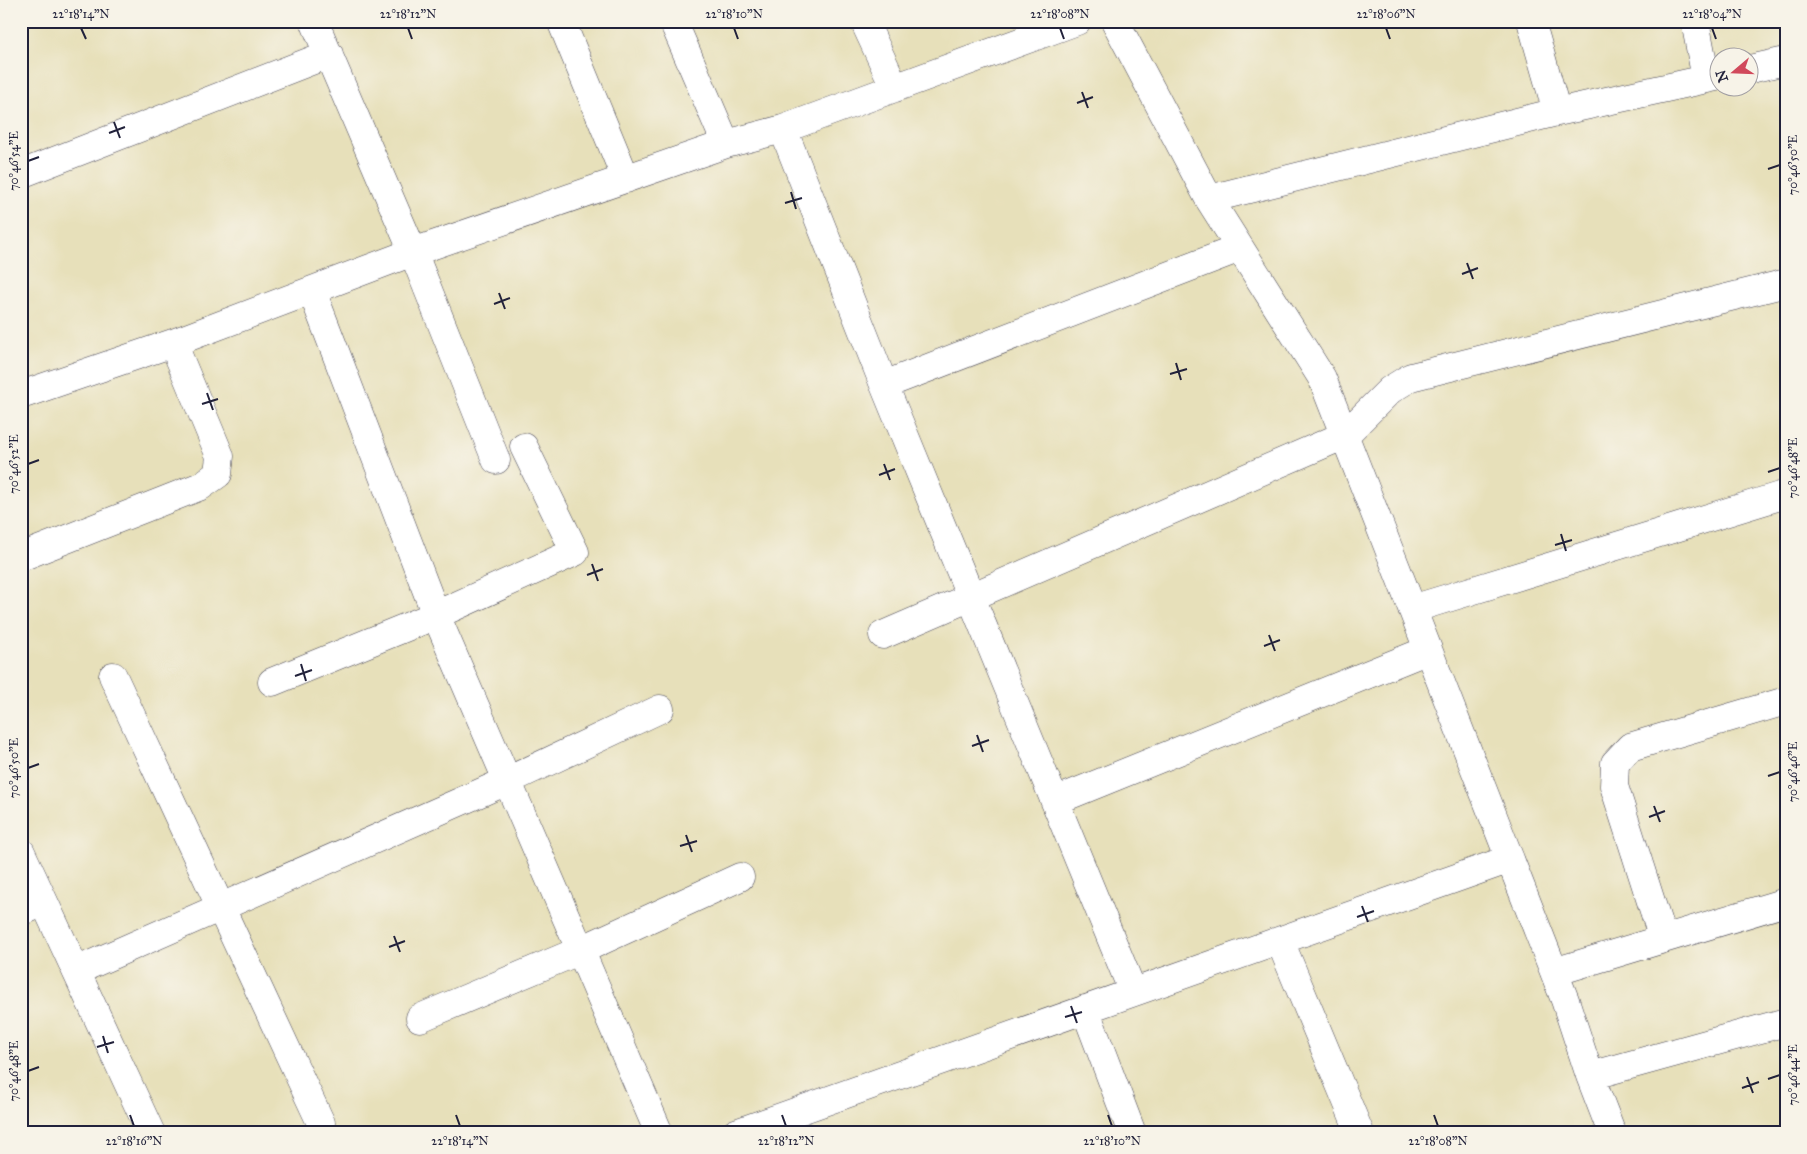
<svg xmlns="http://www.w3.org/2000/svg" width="1807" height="1154" viewBox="0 0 1807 1154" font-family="'IM FELL Great Primer',serif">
<rect width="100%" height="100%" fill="#f7f3e8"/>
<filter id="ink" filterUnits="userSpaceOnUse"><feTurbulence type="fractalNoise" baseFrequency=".02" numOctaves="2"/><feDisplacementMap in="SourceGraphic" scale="10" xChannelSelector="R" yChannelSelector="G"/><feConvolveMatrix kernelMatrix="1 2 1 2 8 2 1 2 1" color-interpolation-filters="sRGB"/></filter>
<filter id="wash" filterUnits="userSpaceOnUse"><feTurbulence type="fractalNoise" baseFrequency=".0096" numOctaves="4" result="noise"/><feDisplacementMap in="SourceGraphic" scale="20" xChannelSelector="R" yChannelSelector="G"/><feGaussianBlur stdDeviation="1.12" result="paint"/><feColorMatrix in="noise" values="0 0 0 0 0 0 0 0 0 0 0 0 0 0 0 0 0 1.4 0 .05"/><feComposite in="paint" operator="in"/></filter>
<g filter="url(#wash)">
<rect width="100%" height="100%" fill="#e7e0ba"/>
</g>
<g filter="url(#ink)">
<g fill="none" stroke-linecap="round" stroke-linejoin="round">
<defs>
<path id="street" d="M314 21 413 252 496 460
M561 21 626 179
M673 21 726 144
M864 21 895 88
M1115 21 1209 199 1322 378 1565 1000 1590 1076 1612 1133
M1531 21 1557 112
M1695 21 1706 79
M1750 69 1786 61
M783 129 884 385 1133 992
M21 174 329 54
M1209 199 1557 112 1720 76
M312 291 436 615 659 1133
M884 385 1240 248
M21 395 173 343 413 252 726 144 783 129 1077 21
M21 557 201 486 218 474 220 456 173 343
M1412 609 1786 494
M883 635 1345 435 1390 390 1411 377 1786 283
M113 676 321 1123
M272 682 436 615 575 552 524 447
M1055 801 1428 650
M21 852 151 1133
M21 912 44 902
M1663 939 1614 786 1615 763 1630 747 1786 701
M1280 941 1360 1133
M76 971 507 781 660 709
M1554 972 1786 902
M1085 1009 1132 1133
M420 1018 581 950 740 877
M1590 1076 1786 1022
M736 1133 1510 859"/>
</defs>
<!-- street casing -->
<use href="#street" stroke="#403e4e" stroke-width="29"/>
<!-- street -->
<use href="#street" stroke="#fff" stroke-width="28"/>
</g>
</g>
<!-- ticks -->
<path fill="none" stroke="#22223b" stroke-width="2" d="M81 28 86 39M408 28 412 39M734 28 738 39M1060 28 1064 39M1386 28 1390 39M1712 28 1716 39M1082 92 1088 108M1077 103 1093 97M114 122 120 138M109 133 125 127M28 161 39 157M1768 169 1780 165M791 192 796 209M785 203 802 198M1467 263 1473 279M1462 274 1478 268M499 293 505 309M494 304 510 298M1176 363 1181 380M1170 374 1187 369M207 393 213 410M202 404 218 399M28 464 39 460M884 464 890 480M1768 472 1780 468M879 475 895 469M1561 534 1566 551M1555 545 1572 540M592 564 598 581M587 575 603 569M1269 635 1275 651M1264 646 1280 640M301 664 306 681M295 676 312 670M977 735 983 752M972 746 989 740M28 768 39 764M1768 776 1780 772M1654 806 1660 822M1649 817 1665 811M686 835 692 852M680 846 697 841M1362 906 1368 922M1357 917 1374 911M394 936 400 952M389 947 405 941M1071 1006 1077 1023M1065 1017 1082 1012M103 1036 108 1053M97 1047 114 1042M28 1071 39 1067M1747 1077 1753 1093M1768 1079 1780 1075M1742 1088 1759 1082M130 1115 134 1126M456 1115 460 1126M782 1115 786 1126M1108 1115 1112 1126M1434 1115 1438 1126"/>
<!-- margin -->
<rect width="1807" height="1154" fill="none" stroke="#f7f3e8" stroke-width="55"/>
<!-- north arrow -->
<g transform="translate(1734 72) rotate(251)"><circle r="24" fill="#f7f3e8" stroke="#a29fa3"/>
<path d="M0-4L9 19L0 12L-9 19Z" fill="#d1495b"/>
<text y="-8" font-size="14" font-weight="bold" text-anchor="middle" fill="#22223b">N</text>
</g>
<rect x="28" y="28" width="1752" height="1098" fill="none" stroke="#22223b" stroke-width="2"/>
<g font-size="12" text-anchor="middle" fill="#22223b">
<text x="81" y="18">22°18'14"N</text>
<text x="408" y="18">22°18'12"N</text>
<text x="734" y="18">22°18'10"N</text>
<text x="1060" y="18">22°18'08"N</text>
<text x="1386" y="18">22°18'06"N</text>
<text x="1712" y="18">22°18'04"N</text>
<text transform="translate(14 161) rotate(-90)" y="4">70°46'54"E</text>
<text transform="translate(1793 165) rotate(-90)" y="4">70°46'50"E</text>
<text transform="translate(14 464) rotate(-90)" y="4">70°46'52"E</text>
<text transform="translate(1793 468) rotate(-90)" y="4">70°46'48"E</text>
<text transform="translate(14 768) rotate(-90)" y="4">70°46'50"E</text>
<text transform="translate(1793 772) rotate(-90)" y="4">70°46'46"E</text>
<text transform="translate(14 1071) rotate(-90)" y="4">70°46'48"E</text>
<text transform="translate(1793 1075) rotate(-90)" y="4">70°46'44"E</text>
<text x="134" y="1145">22°18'16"N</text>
<text x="460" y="1145">22°18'14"N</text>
<text x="786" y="1145">22°18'12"N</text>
<text x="1112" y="1145">22°18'10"N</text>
<text x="1438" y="1145">22°18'08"N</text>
</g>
</svg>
